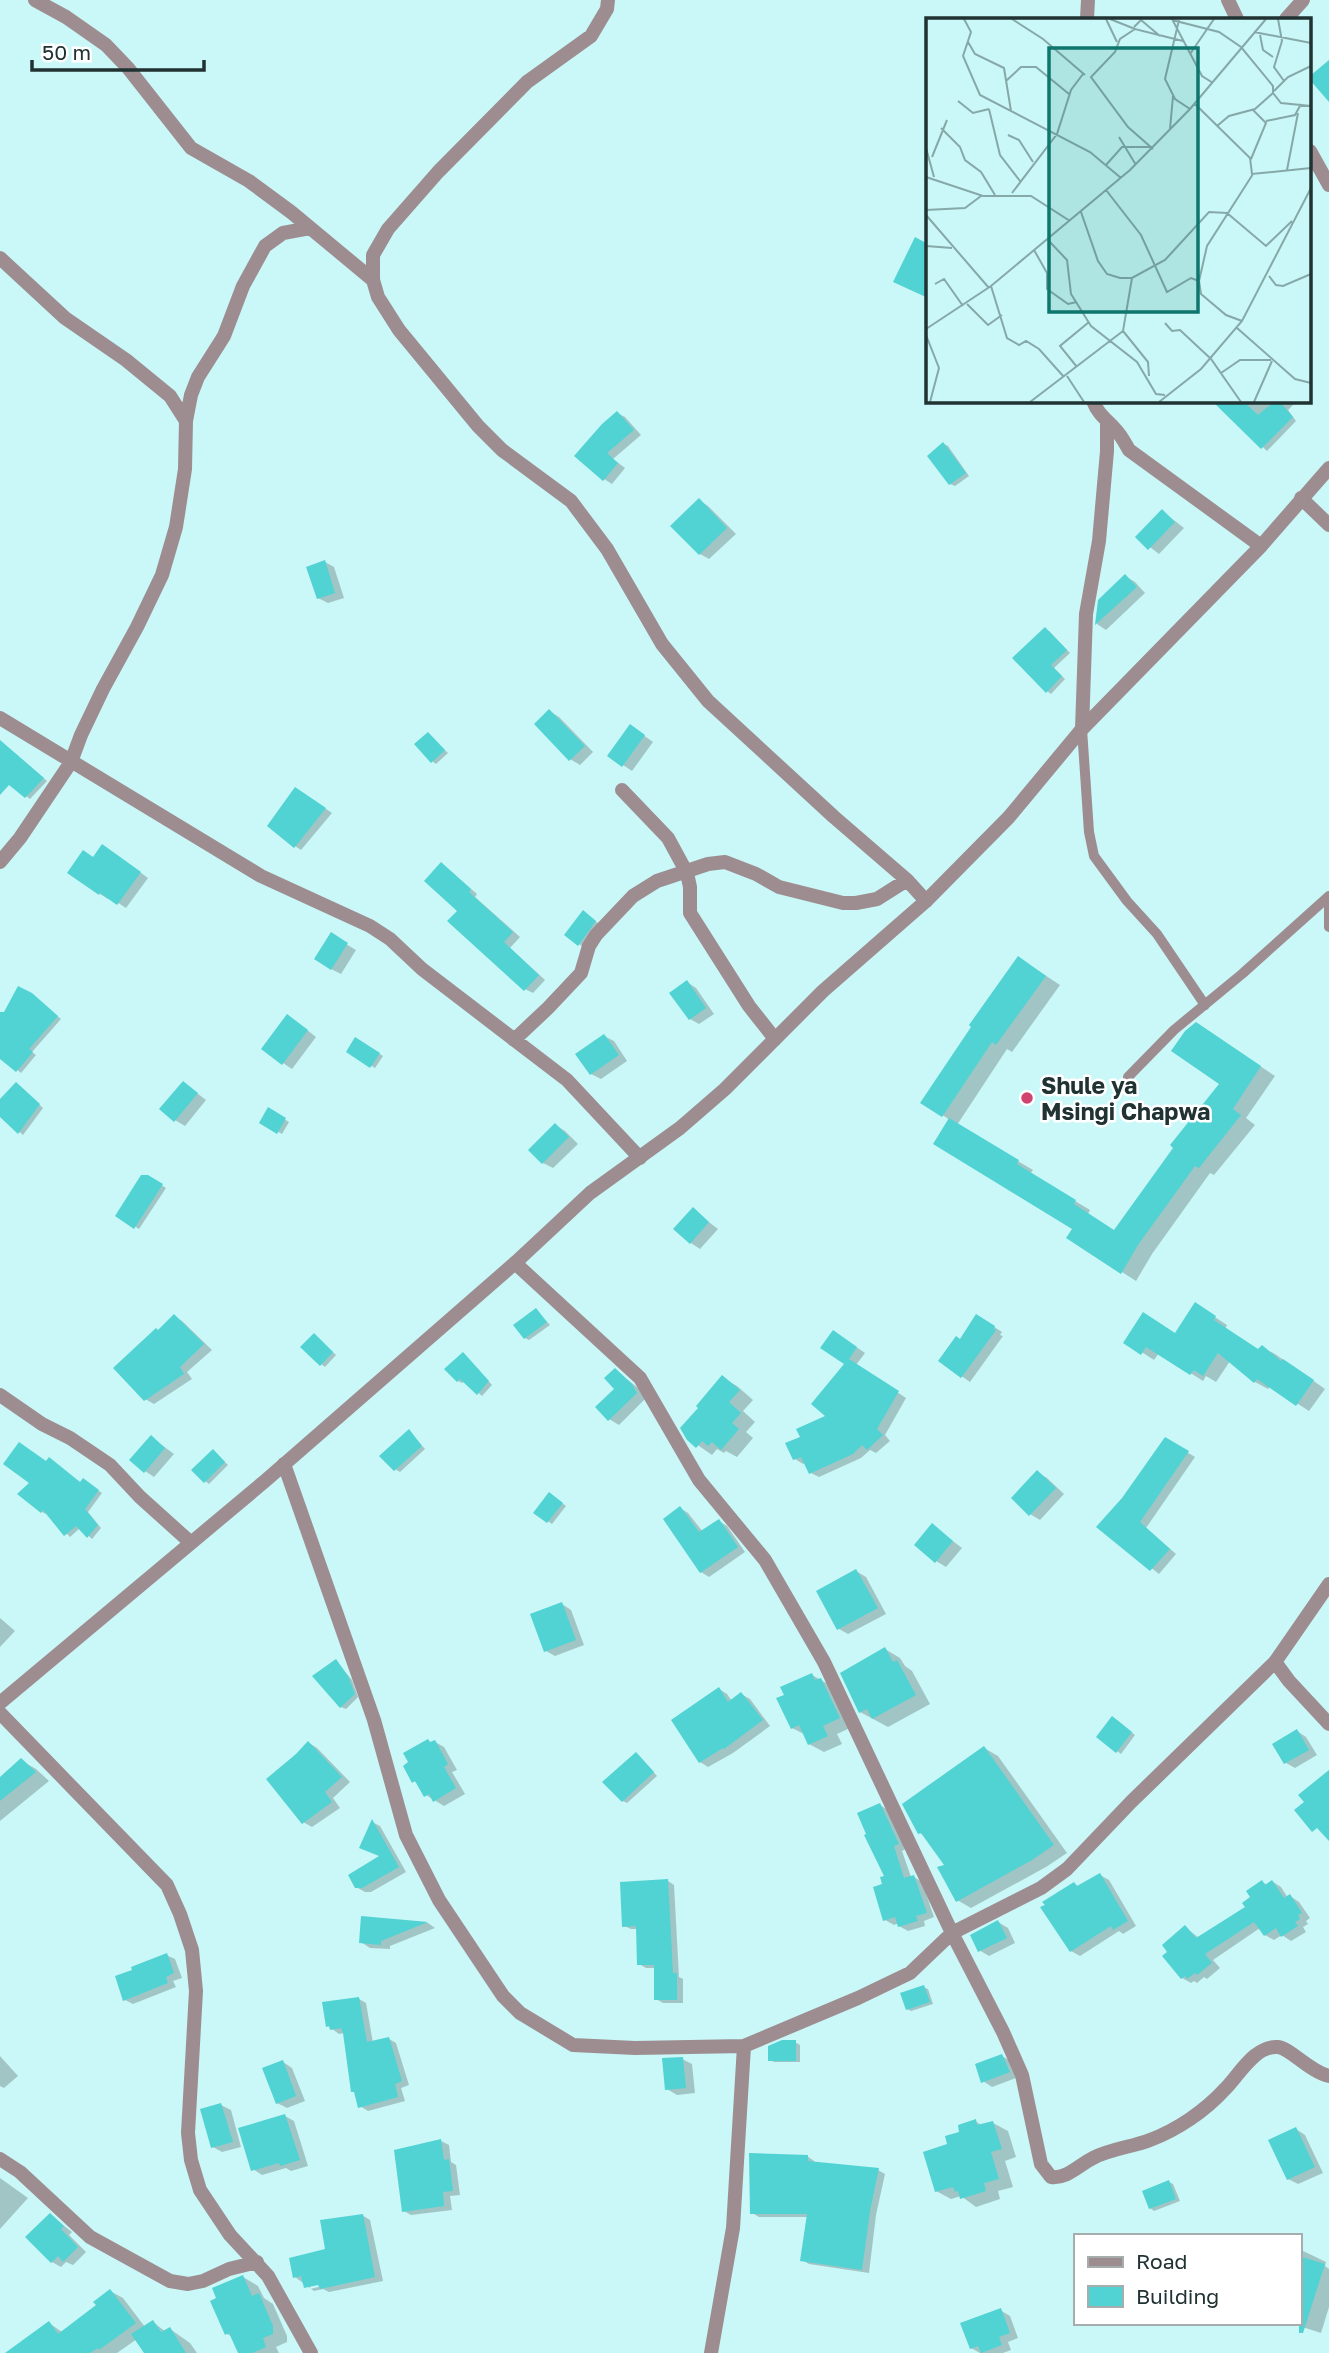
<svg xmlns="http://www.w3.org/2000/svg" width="1329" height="2353" viewBox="0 0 1329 2353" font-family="'Golos Text',sans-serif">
<rect width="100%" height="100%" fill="#caf7f7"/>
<!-- shadow -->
<path fill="#0003" fill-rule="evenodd" d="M1217 401H1297L1288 410 1296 421 1267 451 1216 402Z
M617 413 625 417 641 435 613 459 625 468 612 484 604 479 603 425Z
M944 444 948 446 969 476 955 486 950 484 930 456Z
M699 500 708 506 736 534 709 559 700 554Z
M1162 511 1184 528 1159 554 1137 537Z
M325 562 334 567 344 598 328 603 318 598Z
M1125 576 1135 582 1145 593 1106 630 1097 624 1100 600Z
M1049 631 1070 653 1054 668 1065 679 1051 694 1047 691Z
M549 711 559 717 593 752 580 765 570 759Z
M639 732 653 742 632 771 623 765Z
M428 734 448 753 436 764 432 761Z
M10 749 47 781 30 799 0 776V753Z
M302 793 332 813 301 850 295 846Z
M111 851 148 878 126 908 109 897 108 899 100 894 94 859Z
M442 864 477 894 475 897 520 937 510 948 545 980 533 993 525 989 459 911Z
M588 915 599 924 583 947 579 944Z
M331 935 356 950 341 974 331 969Z
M1019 958 1060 985 1012 1052 1007 1049 957 1125 1033 1170 1030 1174 1090 1210 1088 1214 1115 1232 1222 1083 1211 1033 1275 1076 1246 1118 1255 1125 1214 1175 1210 1173 1152 1254 1136 1281 1122 1272 950 1120 923 1102Z
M687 982 696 988 714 1014 699 1024 690 1019Z
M36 998 61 1019 32 1052 36 1055 21 1073 0 1055V1018Z
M297 1022 316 1037 292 1069 283 1063Z
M604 1036 614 1041 627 1061 601 1079 591 1074Z
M356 1039 383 1056 375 1068 348 1052Z
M184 1083 206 1100 185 1126 175 1120Z
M20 1087 43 1108 23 1135 0 1115V1102Z
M269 1110 289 1122 282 1134 261 1122Z
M555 1125 565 1131 578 1144 553 1168 543 1163Z
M148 1176 166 1188 139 1229 118 1215Z
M693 1210 718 1229 700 1249 691 1243Z
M536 1310 550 1325 529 1340 525 1338Z
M1207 1312 1227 1325 1225 1329 1259 1351 1262 1347 1275 1354 1325 1389 1309 1411 1270 1386 1268 1389 1255 1382 1230 1361 1216 1382 1206 1376 1203 1381 1159 1353 1154 1360 1126 1342 1176 1335Z
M174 1316 182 1321 212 1350 187 1372 192 1379 154 1404 145 1399 159 1331Z
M985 1321 1002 1332 1000 1335 1003 1336 970 1382 940 1361Z
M842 1337 865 1353 856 1365 906 1398 885 1435 890 1441 876 1453 870 1450 861 1458 819 1477 811 1473 806 1462 803 1464 795 1459 802 1437 828 1416 846 1363Z
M318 1338 336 1355 325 1367 321 1364Z
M467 1357 492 1385 482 1396 465 1381 462 1383 458 1381Z
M615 1370 642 1391 646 1398 619 1425 609 1419 617 1389Z
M723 1378 737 1386 753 1400 743 1411 755 1422 746 1432 753 1438 737 1457 726 1451 724 1453 717 1449 712 1455 689 1439Z
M409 1431 425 1449 400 1472 395 1469Z
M151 1437 174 1454 154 1477 145 1471Z
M1165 1439 1195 1457 1146 1528 1176 1554 1159 1574 1099 1526 1123 1499Z
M217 1454 228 1465 209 1484 205 1481Z
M47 1463 81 1483H87L102 1493 88 1512 101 1528 92 1539 80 1528 70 1537 47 1512 46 1514 42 1512Z
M1037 1472 1047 1478 1064 1494 1040 1520 1030 1514Z
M553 1496 566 1506 552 1524 535 1512Z
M680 1508 688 1513 703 1532 719 1521 727 1526 745 1552 709 1577 701 1572Z
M933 1526 962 1548 946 1567 936 1561Z
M856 1571 866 1577 886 1614 848 1634 839 1629Z
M562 1604 571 1610 584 1645 555 1656 546 1651Z
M0 1618 15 1631 0 1647Z
M885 1649 900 1658 905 1666 912 1671 930 1704 888 1727 860 1712Z
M336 1661 352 1680 358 1697 346 1709 341 1707Z
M812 1675 835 1688 854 1726 837 1734 842 1744 824 1752 809 1744 806 1735 792 1728Z
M719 1689 727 1694 732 1701 741 1694 750 1699 770 1726 733 1753 708 1767 700 1762Z
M1117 1720 1135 1735 1121 1754 1117 1751Z
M1297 1731 1306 1737 1317 1755 1295 1768 1286 1763Z
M435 1742 444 1747 457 1770 452 1772 465 1794 444 1806 426 1795 420 1785 414 1781 411 1763Z
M309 1743 317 1748 350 1782 333 1798 340 1808 312 1827 303 1822Z
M984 1748 998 1756 1067 1853 1046 1867 971 1908 957 1900 947 1866 925 1836 920 1833Z
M640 1757 657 1776 627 1803 623 1801Z
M22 1761 36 1769 49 1781 0 1821V1779Z
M880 1805 888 1810 907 1848 902 1851 911 1877H914L922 1882 934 1917 924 1921 925 1926 908 1931 899 1926V1923L894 1925 885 1920 884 1886 886 1877Z
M372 1822 380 1826 406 1872 371 1892H365L356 1887 382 1857Z
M1100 1875 1109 1880 1136 1926 1123 1934 1119 1931 1080 1956 1071 1951 1074 1884 1080 1887Z
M668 1881 674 1885 679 1977 683 1979V2003H663L656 1999V1968H646L639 1964 638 1929H631L624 1926Z
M1262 1882 1268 1885 1273 1882 1281 1887 1288 1898 1290 1896 1299 1902 1310 1918 1306 1921 1308 1924 1303 1927 1306 1932 1291 1941 1282 1935 1274 1940 1265 1935 1260 1928 1213 1960 1220 1968 1207 1979 1204 1977 1197 1983 1194 1981 1191 1983 1182 1978 1185 1927 1199 1938 1247 1907Z
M363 1918 428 1923 435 1928 390 1946V1949L370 1948 361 1942Z
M998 1922 1008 1928 1015 1943 989 1956 979 1950Z
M166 1955 175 1959 182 1978 173 1981 176 1987 133 2004 125 2000Z
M923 1987 928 1989 933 2004 911 2011 907 2009Z
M359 1999 366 2003 373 2043 389 2039 396 2043 409 2085 401 2088 405 2101 368 2111 360 2106 356 2093 352 2091 345 2033 339 2034 328 2026Z
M795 2042 800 2045V2062H774L770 2060Z
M0 2056 18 2076 4 2088 0 2086Z
M1002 2056 1012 2062 1019 2077 992 2087 983 2081Z
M682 2059 692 2064 695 2093 677 2095 667 2089Z
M283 2062 292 2068 305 2101 287 2108 277 2103Z
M221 2105 231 2110 241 2147 222 2152 213 2147Z
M285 2116 294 2121 308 2166 291 2171 286 2168 262 2175 253 2169Z
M975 2121 983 2126 993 2123 1008 2131 1016 2157 1005 2161 1013 2187 998 2191 1000 2199 976 2207 961 2196 951 2199 936 2191 950 2146Z
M1296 2129 1305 2135 1323 2173 1298 2184 1288 2179Z
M441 2141 449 2145 451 2162 456 2165 460 2195 450 2196 452 2210 411 2215 404 2211Z
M807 2156 814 2161V2164L878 2170 885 2174 876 2215 869 2273 809 2264 802 2260 808 2217H759L752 2213Z
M0 2178 28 2198 0 2229Z
M1169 2182 1173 2184 1180 2201 1154 2211 1150 2208Z
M50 2215 72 2232 69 2235 86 2252 73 2265 66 2262 61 2267 52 2262Z
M362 2215 370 2220 383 2281 329 2292 323 2289 314 2291 295 2277 327 2251ZM310 2285H327L310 2289Z
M1299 2249 1326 2262 1325 2266 1329 2269V2307L1321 2333 1290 2323H1299Z
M243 2277 258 2286 264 2298 273 2304 287 2336V2342L276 2347 279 2353H240L233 2337 227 2334Z
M110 2291 123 2298 145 2327 153 2322 166 2332 170 2329 190 2343 197 2353H146L137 2339 117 2353H8L49 2323 62 2332 98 2306Z
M1000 2310 1010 2316 1018 2338 1008 2342 1011 2350 1003 2353H980L971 2348Z"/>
<!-- building -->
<path fill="#51d2d3" d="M1329 60V102L1310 80V76Z
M915 237 928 244V298L893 282Z
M1212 401H1243L1258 415 1275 401H1279L1293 417 1261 449Z
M617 411 634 430 607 453 618 463 603 481 574 456 602 424Z
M943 442 966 473 949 485 927 456Z
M699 498 727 528 699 555 670 526Z
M1162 509 1175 522 1148 550 1135 537Z
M325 560 335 593 317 599 306 567Z
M1125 574 1137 587 1095 625 1098 600Z
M1045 627 1067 650 1051 665 1062 676 1046 693 1012 658Z
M549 709 585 746 569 761 534 724Z
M630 724 645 735 622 767 607 756Z
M428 732 445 750 431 763 414 744Z
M0 740 44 778 25 798 9 785 0 795Z
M295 787 326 808 294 848 267 826Z
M102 844 141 872 117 905 100 893 99 895 67 873 83 850 93 857Z
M441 862 471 889 469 892 513 932 504 942 539 975 524 991 447 921 457 911 424 881Z
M583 910 596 921 578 946 564 935Z
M331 932 348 943 331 970 314 959Z
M1018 956 1046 976 996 1045 992 1042 942 1117 920 1103 971 1027 969 1025Z
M687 980 706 1008 689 1020 669 993Z
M18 986 32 993 58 1016 29 1049 33 1052 16 1072 0 1059V1012H4Z
M287 1014 308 1030 282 1065 261 1049Z
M1196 1022 1261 1066 1233 1109 1241 1115 1199 1168 1195 1166 1138 1245 1121 1274 1066 1238 1072 1229 933 1144 949 1118 1019 1160 1017 1164 1076 1200 1074 1204 1114 1230 1173 1148 1170 1145 1219 1084 1171 1051 1185 1031Z
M604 1034 619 1055 590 1075 575 1054Z
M355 1037 380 1053 370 1068 346 1052Z
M183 1081 198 1093 174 1122 159 1109Z
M16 1082 40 1104 18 1134 0 1117V1099Z
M268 1107 286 1118 277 1134 259 1123Z
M555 1123 569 1137 542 1164 528 1150Z
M141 1175H148L163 1184 134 1229 115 1216Z
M693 1207 709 1222 690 1244 673 1229Z
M1195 1302 1216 1316 1214 1320 1258 1349 1262 1345 1281 1361 1283 1359 1314 1380 1296 1406 1257 1379 1254 1383 1218 1353 1203 1376 1194 1370 1190 1375 1146 1347 1141 1355 1123 1343 1143 1312 1175 1333Z
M536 1308 547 1322 524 1339 513 1325Z
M174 1314 204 1344 180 1367 184 1374 144 1401 113 1368 156 1328 158 1330Z
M976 1314 995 1326 994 1329 996 1330 961 1378 938 1361 956 1336 960 1339Z
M833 1330 857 1347 849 1359 899 1391 877 1429 883 1435 867 1450 862 1445 853 1454 809 1474 801 1457 793 1460 785 1443 800 1437 796 1429 825 1416 811 1404 844 1364 820 1348Z
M314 1333 333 1352 320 1366 300 1347Z
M463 1352 489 1381 477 1395 460 1379 457 1382 444 1369Z
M615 1368 632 1384 637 1393 608 1421 595 1407 614 1389 604 1378Z
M722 1375 740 1390 729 1402 741 1413 732 1423 739 1429 721 1450 712 1442 708 1446 702 1441 696 1448 687 1440 680 1428 698 1408 696 1406Z
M409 1429 422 1446 394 1471 379 1456Z
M151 1435 165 1448 144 1473 129 1460Z
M1165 1437 1189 1451 1140 1522 1170 1549 1150 1571 1096 1527 1122 1498Z
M19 1442 46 1461 49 1457 80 1482 83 1478 99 1490 85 1509 98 1525 87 1538 76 1526 64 1536 43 1510 41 1513 17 1494 29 1483 3 1464Z
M213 1449 225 1462 204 1483 191 1470Z
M1037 1470 1056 1488 1029 1516 1011 1498Z
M549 1492 563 1503 547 1523 533 1513Z
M680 1506 699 1532 719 1519 738 1547 700 1573 663 1519Z
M932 1523 953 1541 935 1563 914 1545Z
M856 1569 878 1608 837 1630 816 1591Z
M562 1602 576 1640 544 1652 530 1614Z
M885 1647 893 1662 897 1660 916 1695 872 1719 867 1709 859 1713 840 1673Z
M336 1659 348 1676 355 1694 340 1708 312 1676Z
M812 1673 815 1680 821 1678 840 1718 823 1726 828 1736 808 1745 799 1725 791 1729 776 1698 784 1695 780 1687Z
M719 1687 728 1702 741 1692 763 1720 724 1749 723 1748 699 1763 671 1720Z
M1112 1716 1132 1732 1116 1753 1096 1737Z
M1297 1729 1309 1750 1284 1764 1272 1744Z
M428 1739 430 1742 435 1740 448 1764 444 1767 456 1788 433 1802 429 1794 424 1797 415 1781 412 1783 403 1766 408 1762 403 1753Z
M308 1741 342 1777 325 1792 332 1802 302 1824 266 1779 296 1754Z
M984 1746 1054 1845 1032 1860 956 1902 937 1867 944 1865 921 1833 918 1834 902 1804Z
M636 1752 654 1772 622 1802 602 1782Z
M21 1758 36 1772 0 1801V1777Z
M1329 1770V1841L1317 1828 1312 1832 1294 1810 1304 1802 1298 1795Z
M880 1803 899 1844 894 1846 904 1878 914 1875 927 1913 916 1916 918 1921 898 1927 895 1917 883 1921 873 1887 882 1884 880 1877 884 1876 864 1835 866 1834 857 1813Z
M372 1819 399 1867 362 1888H355L348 1875 379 1856 359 1848Z
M1100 1873 1128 1921 1113 1930 1111 1926 1070 1952 1040 1907 1045 1905 1042 1902 1074 1882 1077 1886Z
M668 1879 673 1973H677V2000H654V1965H637L636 1926 622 1927 620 1882Z
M1262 1880 1265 1885 1272 1880 1284 1898 1290 1894 1302 1913 1298 1915 1300 1919 1295 1922 1298 1926 1281 1937 1276 1928 1264 1936 1254 1922 1205 1954 1212 1963 1197 1975 1195 1973 1187 1979 1185 1976 1181 1979 1162 1956 1167 1952 1162 1945 1185 1925 1196 1938 1245 1907 1242 1903 1250 1897 1246 1891Z
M361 1916 428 1922 381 1941V1945L359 1943Z
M998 1920 1007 1938 978 1952 970 1935Z
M167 1953 174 1973 166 1977 168 1983 123 2001 115 1976 132 1970 131 1967Z
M924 1985 930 2002 906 2010 900 1993Z
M359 1997 367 2042 389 2037 402 2081 395 2084 398 2097 358 2108 354 2092H351L343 2033 341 2028 330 2030 329 2026 326 2027 322 2002Z
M782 2040H796V2061H768V2046Z
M1002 2054 1010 2072 981 2083 975 2064Z
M683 2057 686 2088 665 2090 662 2058Z
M283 2060 296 2096 276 2104 262 2068Z
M221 2103 233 2142 211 2148 200 2109Z
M285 2114 300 2160 280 2166 279 2163 251 2171 238 2128Z
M976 2119 977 2125 993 2121 1002 2149 991 2152 999 2179 984 2183 986 2191 960 2199 958 2191 955 2192 953 2187 935 2192 923 2152 947 2144 945 2136 959 2132 958 2125Z
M1296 2127 1315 2167 1287 2180 1268 2140Z
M441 2139 444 2160 449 2159 453 2191 443 2192 444 2206 402 2212 394 2150Z
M749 2153 808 2155V2161L879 2168 870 2211 862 2270 800 2261 807 2214H750Z
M1169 2180 1176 2199 1149 2209 1142 2191Z
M50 2213 64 2226 61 2229 78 2247 63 2262 58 2256 51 2263 25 2237Z
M363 2214 375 2277 320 2289 318 2285 304 2288 301 2276 293 2278 289 2258 325 2249 320 2220Z
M1299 2256 1325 2264 1303 2333H1299Z
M243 2275 252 2296 259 2293 273 2326V2334L263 2338 266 2347 252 2353H238L229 2333 225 2335 210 2301 216 2298 212 2288Z
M110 2289 136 2323 99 2350 98 2348 90 2353H5L49 2321 58 2334 96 2305 93 2302Z
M1001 2308 1010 2333 999 2337 1002 2345 981 2353 978 2346 970 2349 960 2323Z
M153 2320 161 2332 170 2327 186 2353H144L131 2334Z"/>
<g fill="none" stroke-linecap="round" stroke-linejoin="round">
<!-- service -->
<path stroke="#9d8d90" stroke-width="10" d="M1082 729 1089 832 1094 856 1127 901 1157 934 1205 1005
M1329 896V927
M1128 1077 1174 1030 1242 974 1329 896"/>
<!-- minor -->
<path stroke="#9d8d90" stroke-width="14" d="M35 0 66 17 106 45 128 68 191 148 249 181 291 212 373 280
M608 0 607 9 591 36 527 82 438 172 388 229 373 255V280L378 297 399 330 478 426 502 450 571 501 607 549 662 644 708 701 834 817 907 880 926 901
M1228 0 1237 19
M1087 19 1088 0
M1286 19 1303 0
M1310 151 1329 185
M0 258 65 318 126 360 170 396 186 421
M1093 401C1098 414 1106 419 1115 429 1121 435 1125 443 1129 450L1261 546
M1301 498 1329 525
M0 718 261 876 370 926 390 939 422 969 567 1080 640 1158
M1082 729 1086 614 1099 541 1107 451V423
M622 790 668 838 687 873 690 887V913L749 1006 775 1039
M0 862 20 838 71 762 81 735 103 689 137 627 162 575 176 527 185 469 186 421 191 395 198 377 224 336 243 286 265 246 283 233 310 228
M514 1040 548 1008 581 973 589 946 596 935 633 896 657 881 708 864 725 862 756 874 779 887 843 903H856L877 899 907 880
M515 1263 640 1378 699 1480 765 1560 824 1662 952 1933 1003 2032 1022 2075 1041 2164 1051 2177C1067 2179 1079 2165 1093 2158 1110 2149 1132 2147 1150 2140 1177 2130 1205 2111 1225 2089 1239 2075 1255 2045 1278 2047 1290 2048 1310 2072 1329 2076
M0 1395 42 1424 70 1438 110 1465 140 1497 190 1542
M284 1464 374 1720 406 1835 439 1900 503 1996 520 2013 573 2045 635 2048 744 2046 858 1998 910 1973 952 1933 1041 1888 1067 1869 1131 1802 1275 1662 1329 1584
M1275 1662 1289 1681 1329 1724
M0 1713 167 1885 180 1914 192 1950 196 1991 188 2133 191 2160 200 2190 230 2235 268 2276 311 2353
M0 2159 20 2172 90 2237 170 2281 188 2284 203 2281 229 2269 257 2262
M711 2353 733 2228 744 2046"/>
<!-- tertiary -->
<path stroke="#9d8d90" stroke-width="14" d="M0 1703 265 1481 515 1263 590 1193 680 1128 725 1089 823 991 926 901 1009 817 1082 729 1261 546 1329 468"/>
</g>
<!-- markers -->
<circle fill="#d04371" stroke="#fff" stroke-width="2.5" cx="1027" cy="1098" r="7"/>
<g text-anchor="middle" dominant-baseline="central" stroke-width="5" stroke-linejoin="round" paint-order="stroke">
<!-- poi labels -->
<g font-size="23" font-weight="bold" fill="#203232" stroke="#fff" text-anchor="start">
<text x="1041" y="1085">Shule ya<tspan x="1041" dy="26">Msingi Chapwa</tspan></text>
</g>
</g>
<!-- overview -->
<g transform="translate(926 18)">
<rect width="385" height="385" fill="#caf7f7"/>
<path fill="none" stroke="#86a8a8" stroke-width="2" d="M38 1 45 14 37 38 54 77 164 134 195 160M86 1 117 21 159 57M180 1 191 24M184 1 209 11M246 1 276 58 287 65M352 1 356 23 348 49 358 63M246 2 293 14 315 29 347 68V75L329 91 303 98 291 108M253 2 239 61 249 81 264 91M208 9 215 2 234 18M328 14 385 25M334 17 337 32 347 39M42 24 49 36 78 50 85 93M264 36 288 1M80 63 95 49H110L143 76M348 73 362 59 385 48M347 75 355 85 385 88M32 83 47 95 63 91M269 86 324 140 326 156 385 150M63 91 74 137 94 163M340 103 369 97 375 86M15 110 34 129 39 142 55 154 69 177M244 111 247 78M82 117 93 122 107 144M193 119 210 147M0 130 8 159M227 131 202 109 165 59 189 34 194 21 209 11 257 23M6 139 21 102M325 141 340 105 327 92M180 147 196 129H225M361 152 372 95M0 159 57 178H105L144 203M180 172 215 217 241 274 265 260 273 263M86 175 131 116 145 72 157 56M0 192 39 190 55 178M155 194 172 243 181 256 194 260H206L239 242 283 194 301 195 340 228 366 203M0 197 63 270M122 222 141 242 145 276 165 308 211 344 230 376 239 377M0 228 26 230M108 232 121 255V271L142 286 151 284M343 258 350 267 357 268 385 256M9 266 18 261 37 288M65 268 81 320 93 327 100 323 113 331 138 359M41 286 62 307 76 297M316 303 300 297 275 276 273 263 281 228 327 156M239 305 246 313 254 312 285 341 315 384M311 310 369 361 385 365M0 311 65 268 204 152 264 91 340 1M197 313 222 344 223 358M0 317 13 350 4 384M151 349 134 328 163 304M295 355 314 342H345M141 358 158 384M104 384 197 313 206 260M233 384 275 351 316 303 385 170M328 384 346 343"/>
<path fill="#0f766e" fill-opacity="0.15" stroke="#0f766e" stroke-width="3.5" d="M123 30H272V294H123Z"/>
<rect width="385" height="385" fill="none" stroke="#203232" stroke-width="3.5"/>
</g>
<!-- legend -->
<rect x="1074" y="2234" width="228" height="91" fill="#ffffff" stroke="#a6adad" stroke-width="2"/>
<rect x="1088" y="2257" width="35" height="10" fill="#9d8d90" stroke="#a6adad" stroke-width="2"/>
<text x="1136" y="2269" font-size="21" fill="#203232">Road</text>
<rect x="1088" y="2286" width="35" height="21" fill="#51d2d3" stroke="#a6adad" stroke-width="2"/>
<text x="1136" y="2304" font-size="21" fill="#203232">Building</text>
<!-- scale -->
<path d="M32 60v10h172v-10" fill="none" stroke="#203232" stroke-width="3.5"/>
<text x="42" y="60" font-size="21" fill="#203232" stroke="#ffffff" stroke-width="5" paint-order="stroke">50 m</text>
</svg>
